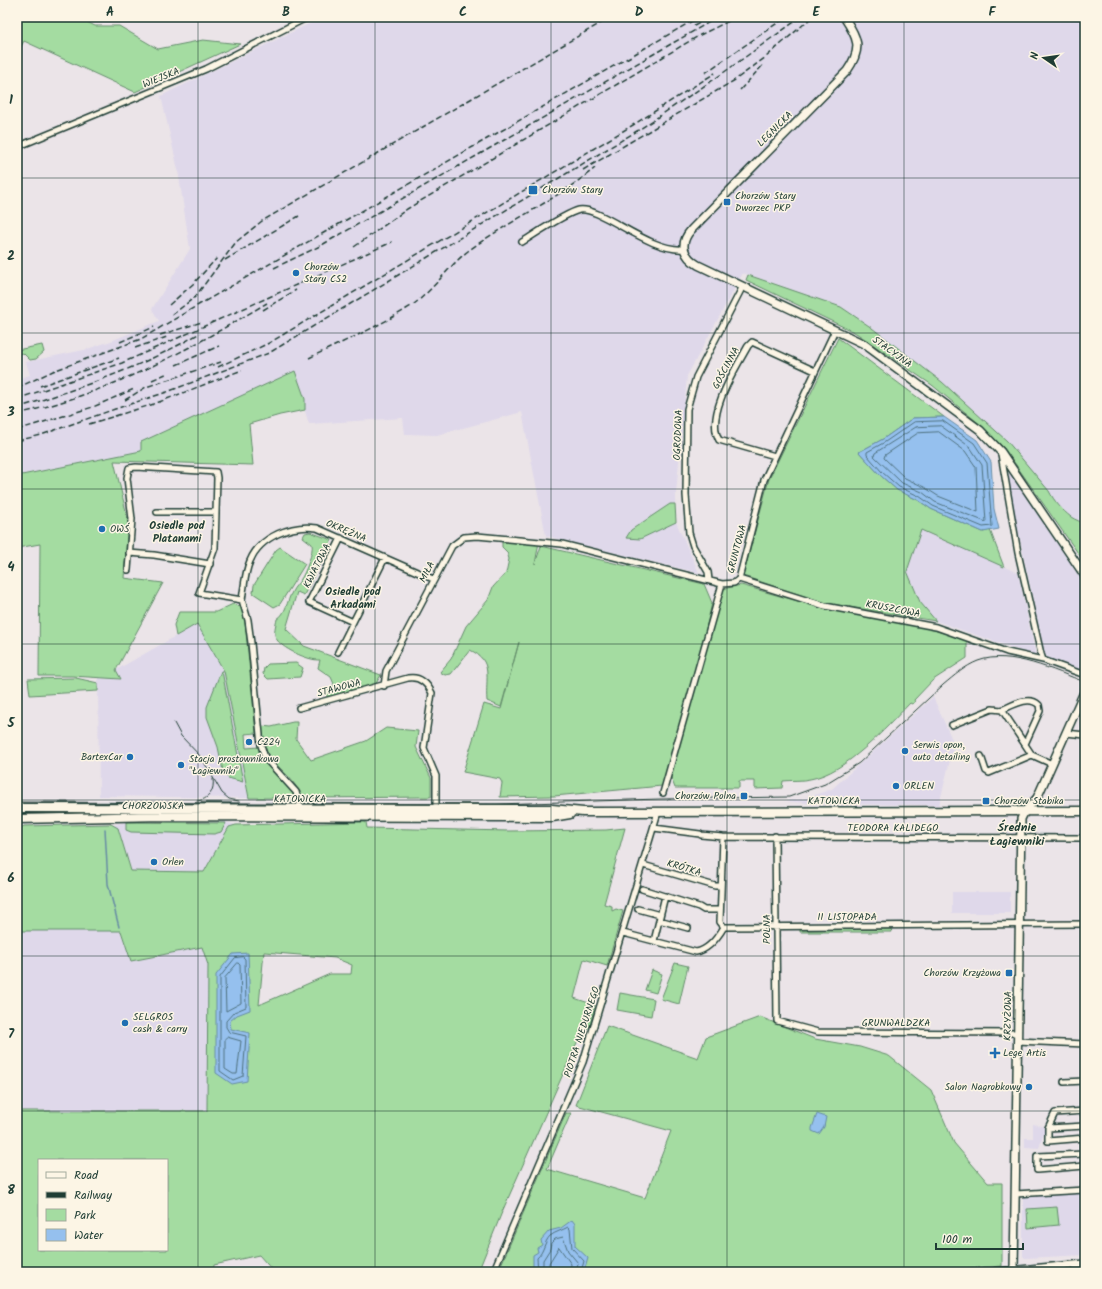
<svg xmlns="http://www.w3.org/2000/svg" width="1102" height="1289" viewBox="0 0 1102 1289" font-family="Kalam,sans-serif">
<rect width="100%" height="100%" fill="#ebe4e8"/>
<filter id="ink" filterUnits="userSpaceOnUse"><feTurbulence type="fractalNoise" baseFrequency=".025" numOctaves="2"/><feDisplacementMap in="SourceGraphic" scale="8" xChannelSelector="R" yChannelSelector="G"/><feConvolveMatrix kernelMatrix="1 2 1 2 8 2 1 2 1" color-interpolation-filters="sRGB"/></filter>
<g filter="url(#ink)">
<!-- built -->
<path fill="#dfd8ea" d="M323 17H1085V525L1080 521 1072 518 1053 500 1049 491 942 382 872 328 841 307 743 273 687 376 675 504H670L631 530 627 538 640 539 676 522 699 573 546 536 522 412 437 435 405 434 403 418 309 424 294 375 142 451 17 476V379L30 375 26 362 84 350 111 341 159 321 152 309 190 249 178 170 161 96Z
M1010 474 1085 585 1084 672 1048 659 1045 654 1006 475Z
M921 530 1018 573 1036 656 936 621 920 602 907 571Z
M197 624 224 671 249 798 99 796 98 678 120 679 116 670Z
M933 697 954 744 939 805 821 804 784 801 803 799 832 789Z
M126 822H226L235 825 229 827 204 872 131 871 119 831 114 825Z
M952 892H1010V913H952Z
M17 931H121L131 961 203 947 208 964 207 1111H17Z
M1033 1124 1046 1127 1039 1148 1025 1147V1138H1033Z
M1081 1193 1082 1197H1085V1255L1025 1258 1023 1256V1197Z"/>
<!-- green -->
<path fill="#a4dca1" stroke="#628c6a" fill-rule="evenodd" d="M17 17H77L95 26H119L158 49 203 40 240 44 135 92 24 41 17 54Z
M748 275 841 307 872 328 942 382 1007 441 1049 491C1054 501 1062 510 1071 517 1075 520 1081 521 1085 525V563L1004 448 982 426 932 385 856 333 746 280Z
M838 338 944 417 913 418 883 439 859 452 880 475 897 490 918 500 931 509 983 532 990 530 1004 567 921 530 907 571 920 602 936 621 825 603 743 576 769 479Z
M42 345 44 352 36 359 30 360 23 353 17 354V350Z
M295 371 305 399V410L280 415 249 424 253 465 114 461 128 520 124 578 163 583 116 670 121 679 72 676H39L40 544 17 548V476L141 451V442Z
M670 504H675L676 522 640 539 626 538 631 530Z
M310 532 332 540 304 595 297 592 286 629 304 646 381 675 375 685 327 698 326 690 332 688 334 684 331 677 318 668 320 660C309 661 280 648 276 638 273 632 276 625 277 619 286 614 287 601 292 592 294 587 298 584 301 579 305 573 314 551 312 544L303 537 305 533Z
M502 542H539L535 564 541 546 704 584 712 603 703 641 662 786 554 796 500 797 502 783 500 779 463 772 484 704 501 709 519 642 501 707 487 701C485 678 494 661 470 650L451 674 445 675 440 672 451 659 466 626 488 600 493 587 506 573 509 559 507 552 502 547Z
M280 547 305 564 280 604 274 607 253 593 254 585 276 550Z
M741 585 822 608 907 622 967 640V658L933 680 914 700 915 702 912 704 910 703C886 728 846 773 810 779 802 781 792 780 783 781L782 788 755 789V781H739V788H675L670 775 723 589Z
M233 604 240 606 244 612 256 733 245 734 246 748 259 747 264 760 295 794 297 798H249L224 671 197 624 176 636 174 625 179 612H216Z
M296 663 303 668 300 677 268 679 263 674 264 668 268 664Z
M221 671H222L243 782 228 778 223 771 218 747 207 717V707Z
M76 678 98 683V691L30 695 28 679Z
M293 722H297L296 739 311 760 366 741 386 728 418 731 416 747 431 778V797L305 798 289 777 272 760 264 747 262 726 271 727Z
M126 822 226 823 221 832 214 834 131 832 126 830Z
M366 822 367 828 509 831 606 830 625 828 604 904 612 906V911L616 909 623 911 607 966 584 959 574 998 595 1005 590 1026 579 1038 502 1212 478 1272H274L259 1255 214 1265 213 1272H17V1111H207L208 965 202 947 131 961 121 931H17V830L24 826 111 824 118 828 131 871 204 872 229 827 236 825ZM264 952 335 958 352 965 351 974H330L259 1005ZM39 1160H167V1250H39Z
M891 929 892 932H800V930Z
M675 963 688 966 679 1004 661 999Z
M652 970 662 974 656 993 645 990Z
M620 993 654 999 651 1016 617 1010Z
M760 1017 815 1039 860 1047 889 1056 931 1090 954 1143 988 1183H1002V1266L913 1272H498L566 1113H571L547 1169 645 1198 671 1131 576 1105 607 1026 698 1058 706 1037Z
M1057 1207 1059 1225 1028 1228 1027 1209Z"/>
<!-- water -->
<path fill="#95c0ee" stroke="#668ca4" d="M944 417 977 440 991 462 994 509 999 529 983 532 931 509 918 500 897 490 880 475 859 452 883 439 913 418Z
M248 953 250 1010 237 1015 230 1021 231 1029 250 1033 247 1081 232 1084 216 1073V975L233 954Z
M817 1114 826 1117 824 1127 819 1134 812 1131V1128Z
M572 1220 575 1224V1246L588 1258 584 1272H535L533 1269V1255L538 1252 537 1248 542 1245 541 1240 549 1231 561 1228Z"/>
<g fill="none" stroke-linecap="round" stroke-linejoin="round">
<!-- shore -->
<path stroke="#4e717e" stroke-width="1" d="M943 421 974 443 987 463 992 526 983 527 933 506 919 496 899 487 882 472 867 455V452L885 442 914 422Z
M941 426 970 447 982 465 986 522 935 502 922 492 902 483 874 456 875 453 916 427Z
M939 432 965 451 976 467 978 512 938 496 924 487 905 478 884 458 885 455 918 433Z
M243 957 245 959 246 1007 234 1012 226 1021V1027L229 1032 246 1036 243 1076 233 1080 220 1071V977L235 958Z
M238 963 240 965 241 1003 226 1011 225 978Z
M227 1037 241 1041 237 1074H233L225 1069V1039Z
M538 1272 537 1258C544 1252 544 1242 550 1236 555 1232 563 1230 568 1227L570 1229 572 1248 584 1261 581 1272
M543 1272V1260L550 1249 551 1243 555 1239 563 1237 568 1251 578 1263 576 1272
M549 1272V1263L559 1247 571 1264 570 1272"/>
<!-- stream -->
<path stroke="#668ca4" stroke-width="1.5" d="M105 829 108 884 119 927"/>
<defs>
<path id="street" d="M17 147 206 69 308 17
M522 242C535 234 566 213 579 210 601 206 648 252 684 249
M1001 454 1018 553 1041 654 1043 660 1085 675
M775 456 719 440C705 415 736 368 748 346L752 342 815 371
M157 512H216
M341 538 309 602 353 622
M129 553 154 555 210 564
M128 570 132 519 127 478 129 468 136 467 216 472 217 478 215 548 199 593 242 600 248 620 251 643 261 745 265 758 296 792 301 809
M739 579 825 606 936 627 1007 652 1043 660
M709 580 708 572 693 546 689 533 686 495 687 409 696 377 743 286
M242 600C244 587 245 572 250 561 260 536 293 524 317 528L433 579
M338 652 385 558
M384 686 386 671 452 546 464 537 477 536 562 544 722 584 734 583 739 579 764 480 835 330
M299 708 408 678C420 676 427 683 432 693L424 748 436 776V810
M1002 710C1013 705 1029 695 1039 705L1040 711 1025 744
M952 725 992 709 1002 710 1032 755 1052 764
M1066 733 1085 735
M981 756 986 771 989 773 1032 755
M663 793 722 584
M654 828 700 834
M701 835 723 837 1085 838
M775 836 777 1021 818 1032 1017 1033
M723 837 720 922 724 927
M643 865 715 886H721
M642 889 699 907 704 910H720
M638 909 660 915
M659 920 688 928
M623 933 696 952C708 950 718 937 724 927L1085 924
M654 941 665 896
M1017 1041 1085 1044
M1064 1082 1085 1081
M1085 1111 1055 1113 1048 1128V1141L1085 1138
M1048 1128 1085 1126
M1085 1154 1037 1156V1170L1085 1166
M1015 1194 1085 1190
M493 1272 583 1062 658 812"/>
<path id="secondary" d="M844 17C858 38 863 48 847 71L691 230C679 244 683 256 698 265L864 344 980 430 1001 452 1085 576
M1014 1270 1021 819 1025 811 1037 798 1085 690
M996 1272 1085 1264"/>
<path id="primary" d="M17 808 552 809 583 812 1085 811
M17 819 163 816 552 817 570 814"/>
</defs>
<!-- street casing -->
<use href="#street" stroke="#1f3d34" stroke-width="8"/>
<!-- secondary casing -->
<use href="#secondary" stroke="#1f3d34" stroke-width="10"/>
<!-- primary casing -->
<use href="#primary" stroke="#1f3d34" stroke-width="11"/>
<!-- street -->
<use href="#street" stroke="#fcf5e5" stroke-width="5"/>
<!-- secondary -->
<use href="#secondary" stroke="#fcf5e5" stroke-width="7"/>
<!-- primary -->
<use href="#primary" stroke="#fcf5e5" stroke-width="8"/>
<!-- tram -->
<path stroke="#1f3d34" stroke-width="1" d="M174 723 181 736 201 757 222 793 229 799 239 801
M197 801C209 800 215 790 213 779
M17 802 496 804 660 799 789 797 825 784 859 763 943 685C954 676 965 666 978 661 1010 649 1055 671 1085 682"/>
<!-- rail -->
<path stroke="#1f3d34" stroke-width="1.5" stroke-dasharray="6 3" stroke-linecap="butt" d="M694 26 710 17
M705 73 786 17
M740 90 763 65
M583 170 735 80 766 57 812 17
M354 247 407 209 700 35 737 17
M225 260 299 216
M274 268 320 246 718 17
M169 305 193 284 217 258
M263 310 296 290
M172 315 195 297 236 242 262 221 611 17
M160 335 202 322
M120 342 154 327
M135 348 167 337
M309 358C344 341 381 326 414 304 434 289 448 267 468 251 509 221 556 200 595 168
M176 365 219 346
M218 367 269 343 316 315 633 125 715 73
M152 380 168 373
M40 386 119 358
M17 388 53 371 141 339 200 304 699 17
M17 399 122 363 392 242
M125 400 146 387 221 362
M17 408C80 388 143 367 200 333
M17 414C113 392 184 352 267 303
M89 424 154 404 242 370
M17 430 93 407 134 389
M17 441 41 435 115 409 167 392 269 353 637 131 716 78 801 17"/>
</g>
</g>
<!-- grid -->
<path fill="none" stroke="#1f3d34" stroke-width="1" stroke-opacity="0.55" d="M198 17V1272M375 17V1272M551 17V1272M727 17V1272M904 17V1272M17 178H1085M17 333H1085M17 489H1085M17 644H1085M17 800H1085M17 956H1085M17 1111H1085"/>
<!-- markers -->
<g fill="#1f6fb2" stroke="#fcf5e5" stroke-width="1.5">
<rect x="528" y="185" width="10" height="10" rx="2"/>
<rect x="723" y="198" width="8" height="8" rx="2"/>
<circle cx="296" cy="273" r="4"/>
<circle cx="102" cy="529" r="4"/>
<circle cx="249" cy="742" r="4"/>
<circle cx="905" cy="751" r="4"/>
<circle cx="130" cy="757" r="4"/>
<circle cx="181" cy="765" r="4"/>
<circle cx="896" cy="786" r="4"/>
<rect x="740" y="792" width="8" height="8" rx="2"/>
<rect x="982" y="797" width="8" height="8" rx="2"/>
<circle cx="154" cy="862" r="4"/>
<rect x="1005" y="969" width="8" height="8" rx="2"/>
<circle cx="125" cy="1023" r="4"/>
<path d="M993 1047h4v4h4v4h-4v4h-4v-4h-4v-4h4z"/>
<circle cx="1029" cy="1087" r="4"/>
</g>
<g text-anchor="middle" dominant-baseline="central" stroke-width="3" stroke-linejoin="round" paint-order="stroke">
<!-- street labels -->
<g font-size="10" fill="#1f3d34" stroke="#fcf5e5">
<text transform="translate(161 78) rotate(-22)">WIEJSKA</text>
<text transform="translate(775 129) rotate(-45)">LEGNICKA</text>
<text transform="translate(892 352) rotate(36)">STACYJNA</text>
<text transform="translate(726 368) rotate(-62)">GOŚCINNA</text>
<text transform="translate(678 435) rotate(-88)">OGRODOWA</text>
<text transform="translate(346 531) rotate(23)">OKRĘŻNA</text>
<text transform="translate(737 549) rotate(-75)">GRUNTOWA</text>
<text transform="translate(317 566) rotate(-63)">KWIATOWA</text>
<text transform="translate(427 572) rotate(-63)">MIŁA</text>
<text transform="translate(893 609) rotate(11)">KRUSZCOWA</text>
<text transform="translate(339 688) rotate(-15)">STAWOWA</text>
<text x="300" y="799">KATOWICKA</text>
<text x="834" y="801">KATOWICKA</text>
<text x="153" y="806">CHORZOWSKA</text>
<text x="893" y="828">TEODORA KALIDEGO</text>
<text transform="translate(684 868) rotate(17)">KRÓTKA</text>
<text x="847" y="917">11 LISTOPADA</text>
<text transform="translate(767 929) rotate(-90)">POLNA</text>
<text transform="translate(1008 1016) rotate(-89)">KRZYŻOWA</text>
<text x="896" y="1023">GRUNWALDZKA</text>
<text transform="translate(582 1032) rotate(-72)">PIOTRA NIEDURNEGO</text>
</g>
<!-- poi labels -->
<g font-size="10" fill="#1f3d34" stroke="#fcf5e5" text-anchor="start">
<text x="542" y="190">Chorzów Stary</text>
<text x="735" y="196">Chorzów Stary<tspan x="735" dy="12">Dworzec PKP</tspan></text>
<text x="304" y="267">Chorzów<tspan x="304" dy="12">Stary CS2</tspan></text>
<text x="110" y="529">OWŚ</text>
<text x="257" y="742">C224</text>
<text x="913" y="745">Serwis opon,<tspan x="913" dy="12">auto detailing</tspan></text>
<text x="122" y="757" text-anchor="end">BartexCar</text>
<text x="189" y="759">Stacja prostownikowa<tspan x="189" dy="12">"Łagiewniki"</tspan></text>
<text x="904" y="786">ORLEN</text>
<text x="736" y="796" text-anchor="end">Chorzów Polna</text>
<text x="994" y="801">Chorzów Stabika</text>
<text x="162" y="862">Orlen</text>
<text x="1001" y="973" text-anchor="end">Chorzów Krzyżowa</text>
<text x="133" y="1017">SELGROS<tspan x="133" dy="12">cash &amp; carry</tspan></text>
<text x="1003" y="1053">Lege Artis</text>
<text x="1021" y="1087" text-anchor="end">Salon Nagrobkowy</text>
</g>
<!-- neighbourhood labels -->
<g font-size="11" font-weight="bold" fill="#1f3d34" stroke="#fcf5e5">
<text x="177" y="526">Osiedle pod<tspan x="177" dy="13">Platanami</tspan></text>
<text x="353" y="592">Osiedle pod<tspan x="353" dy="13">Arkadami</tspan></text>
</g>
<!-- quarter labels -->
<g font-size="12" font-weight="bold" fill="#1f3d34" stroke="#fcf5e5">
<text x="1017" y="827">Średnie<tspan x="1017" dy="14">Łagiewniki</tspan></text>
</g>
</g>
<!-- margin -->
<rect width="1102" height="1289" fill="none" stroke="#fcf5e5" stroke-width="44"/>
<!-- legend -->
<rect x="38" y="1159" width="130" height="92" fill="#fcf5e5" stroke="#a4ab9e"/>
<rect x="46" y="1172" width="20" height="6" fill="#fcf5e5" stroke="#a4ab9e"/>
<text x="74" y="1179" font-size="12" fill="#1f3d34">Road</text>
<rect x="46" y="1192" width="20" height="6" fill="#1f3d34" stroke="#a4ab9e"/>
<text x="74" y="1199" font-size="12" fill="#1f3d34">Railway</text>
<rect x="46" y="1209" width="20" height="12" fill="#a4dca1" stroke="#a4ab9e"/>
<text x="74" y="1219" font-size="12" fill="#1f3d34">Park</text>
<rect x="46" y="1229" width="20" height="12" fill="#95c0ee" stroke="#a4ab9e"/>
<text x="74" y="1239" font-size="12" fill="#1f3d34">Water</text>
<!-- north arrow -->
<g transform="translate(1044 58) rotate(283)" stroke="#fcf5e5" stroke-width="3" paint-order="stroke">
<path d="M0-3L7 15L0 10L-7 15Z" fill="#1f3d34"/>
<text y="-6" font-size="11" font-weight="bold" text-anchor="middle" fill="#1f3d34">N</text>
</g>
<!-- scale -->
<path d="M936 1243v6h87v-6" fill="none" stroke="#1f3d34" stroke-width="2"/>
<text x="942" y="1243" font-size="12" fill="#1f3d34" stroke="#fcf5e5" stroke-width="3" paint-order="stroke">100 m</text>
<rect x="22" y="22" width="1058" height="1245" fill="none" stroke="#1f3d34" stroke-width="1.5"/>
<g font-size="13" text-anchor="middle" font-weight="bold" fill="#1f3d34">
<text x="110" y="16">A</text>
<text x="286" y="16">B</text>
<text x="463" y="16">C</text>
<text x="639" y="16">D</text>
<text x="816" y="16">E</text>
<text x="992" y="16">F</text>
<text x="11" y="104">1</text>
<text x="11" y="260">2</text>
<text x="11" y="416">3</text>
<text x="11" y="571">4</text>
<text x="11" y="727">5</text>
<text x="11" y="882">6</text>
<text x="11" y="1038">7</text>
<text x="11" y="1194">8</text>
</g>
</svg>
